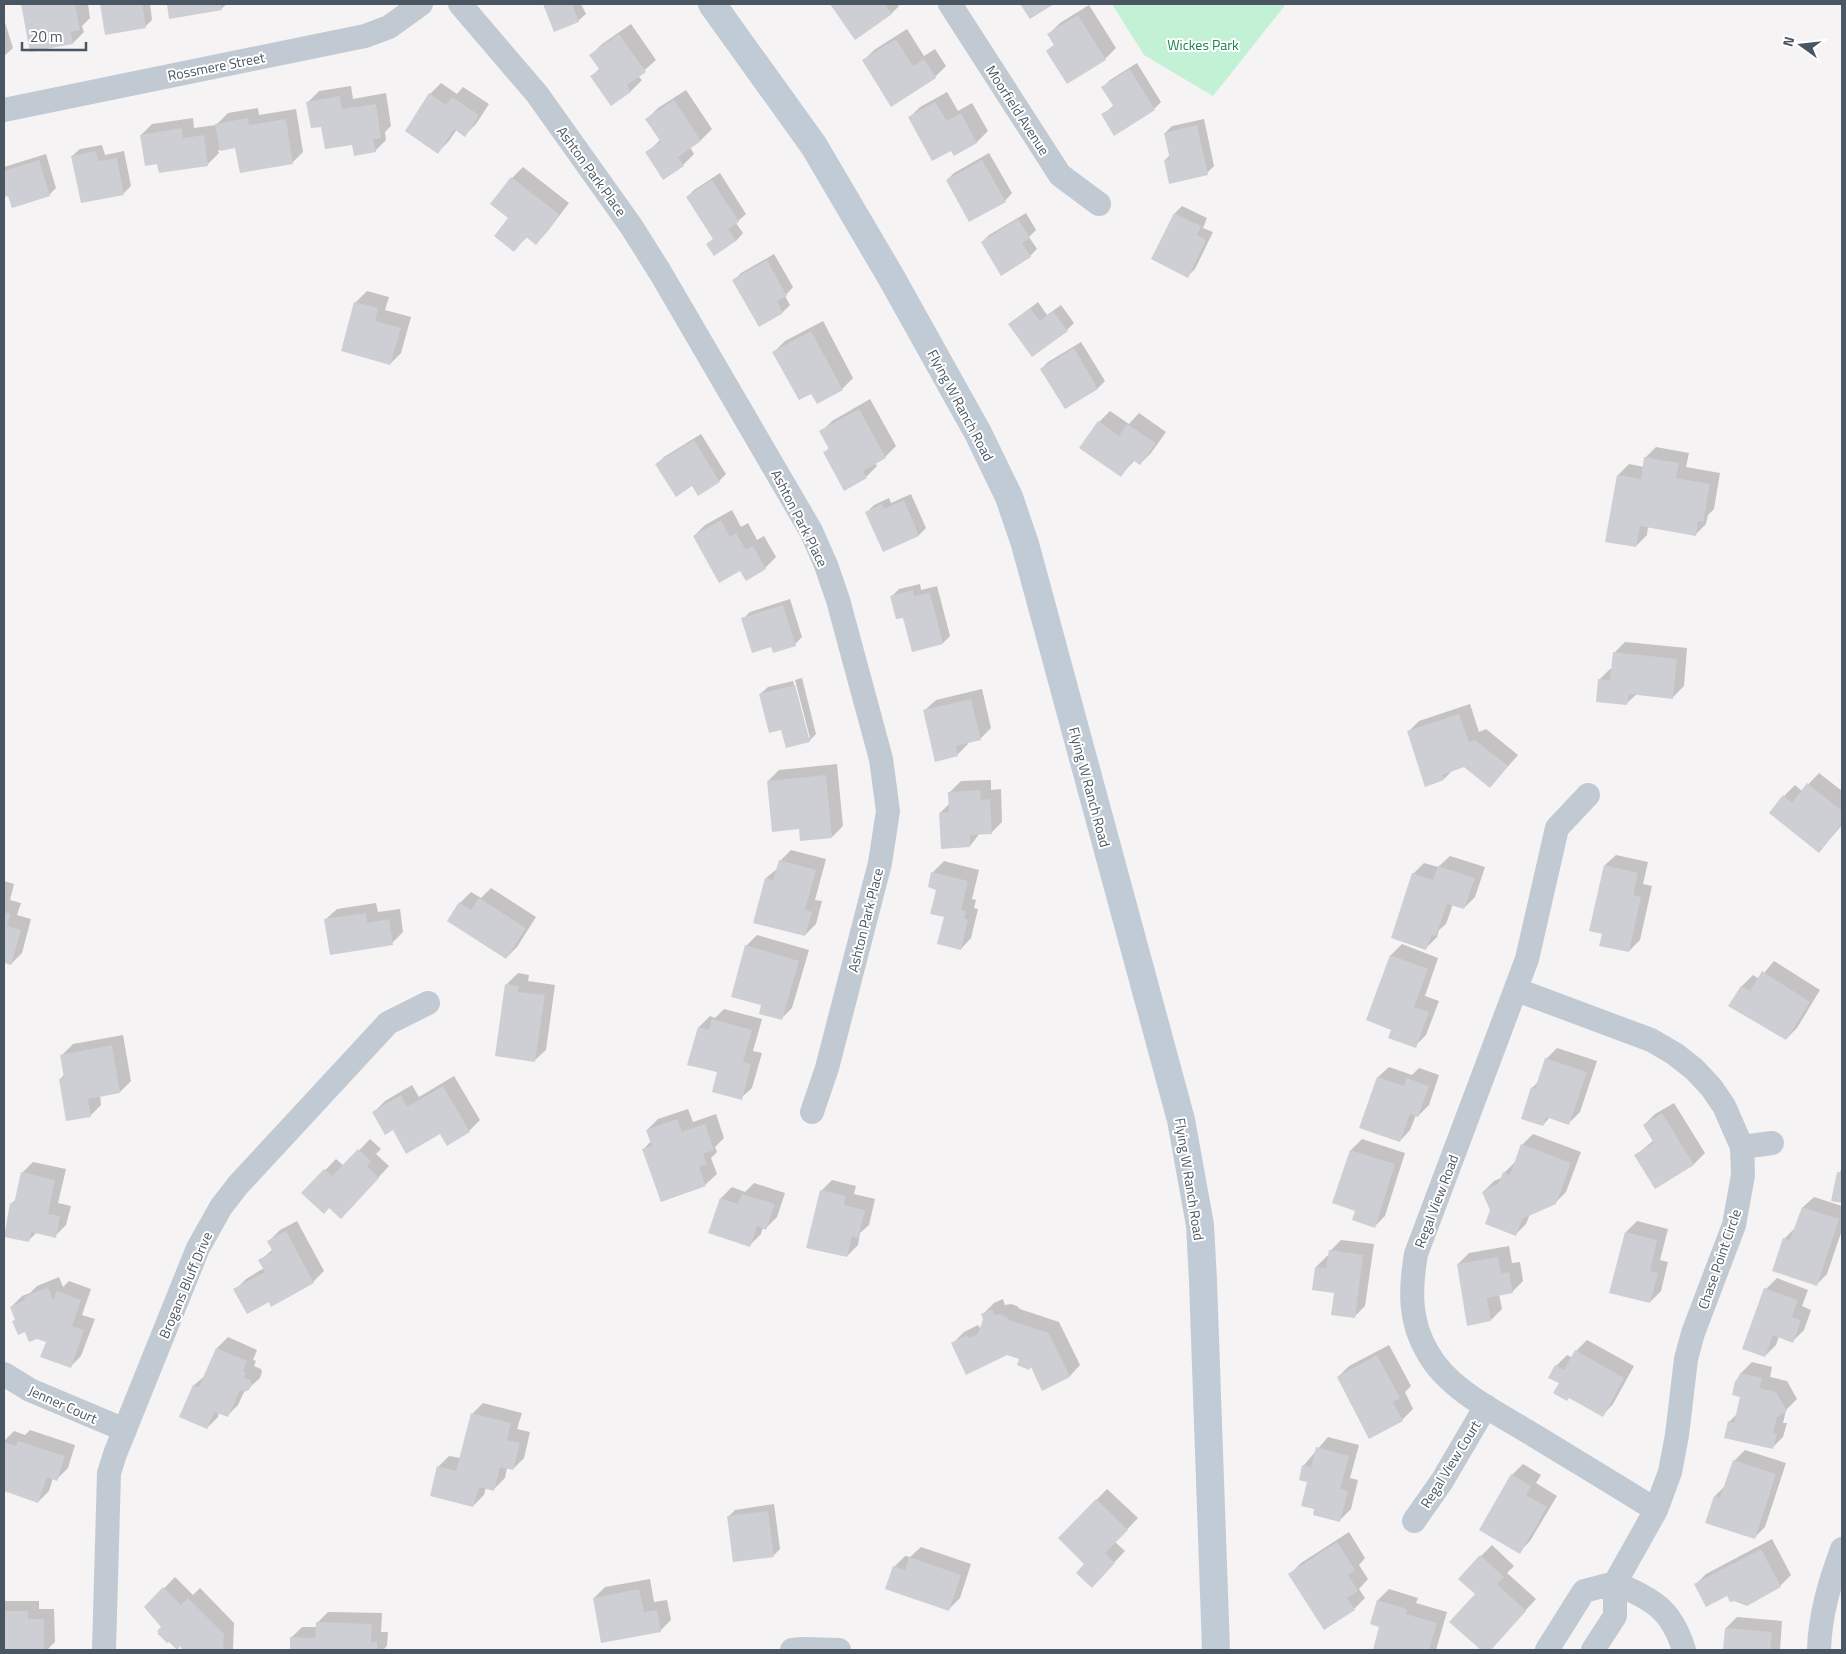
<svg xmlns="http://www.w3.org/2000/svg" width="1846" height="1654" viewBox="0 0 1846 1654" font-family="'Titillium Web',sans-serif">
<rect width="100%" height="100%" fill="#f5f3f3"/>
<!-- green -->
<path fill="#c3f1d5" d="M1112 4H1286L1213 96 1144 55Z"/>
<!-- shadow -->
<path fill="#0003" d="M22 4H88L90 18 82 26 84 32 73 43 31 51Z
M101 4H150L152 20 145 27 106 34Z
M168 4H227L221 9 170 18Z
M544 4H581L586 14 578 21 555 30Z
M832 4H897L899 6 892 13 856 38Z
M1089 5 1116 48 1105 59 1047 51 1055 44 1049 34 1060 23Z
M4 19 13 48 4 56Z
M631 24 656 60 638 76 642 80 631 91 611 104 592 76 600 68 591 55 602 44Z
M907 29 924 56 935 49 946 66 935 77 863 61 874 50Z
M1137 63 1161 102 1154 109 1115 134 1103 115 1114 105 1103 87 1110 80Z
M441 83 457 94 463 87 489 104 476 124 465 135 457 129 449 141 438 152 430 94Z
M351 86 353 99 386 93 391 126 385 132 386 140 375 151 353 143 322 125 308 102 319 91Z
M686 90 712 129 701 140 690 147 694 154 683 165 663 178 647 153 660 140 647 119 658 108Z
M947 92 958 111 972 103 988 131 977 142 954 154 951 149 909 118 920 107Z
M258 108 259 115 296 109 303 152 292 163 236 147 218 150 219 153 208 164 160 172 158 163 141 135 152 124 193 118 194 128 216 125 228 113Z
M1204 119 1214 166 1207 173 1165 160 1170 155 1165 133 1172 126Z
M102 145 105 155 124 151 131 186 124 193 82 202 72 156 80 149Z
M989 153 1012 193 1005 201 947 180 954 173Z
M46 154 56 188 49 195 9 194 4 196V167Z
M523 167 569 203 547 232 536 243 528 236 514 250 510 218 512 178Z
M720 173 746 214 736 223 743 233 736 241 708 244 714 238 687 197 694 190Z
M1182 206 1207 218 1203 228 1213 232 1195 269 1188 276 1153 259 1175 213Z
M1026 213 1036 230 1029 237 1037 249 1030 256 982 242 989 235Z
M774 254 793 287 785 296 790 305 783 312 734 280 741 273Z
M367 291 389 297 385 310 411 317 401 353 390 364 342 350 356 302Z
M1038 302 1047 315 1061 305 1074 323 1067 330 1010 324Z
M823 321 853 378 842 389 812 392 774 352 785 341Z
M1081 342 1105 381 1098 388 1065 408 1041 369 1048 362Z
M870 399 896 446 885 457 875 463 877 466 866 477 824 453 830 447 821 432 832 421Z
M1110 411 1129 424 1139 413 1166 432 1151 453 1140 464 1135 460 1121 475 1099 422Z
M701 434 726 474 719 481 693 485 657 464 664 457Z
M1656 447 1689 453 1686 467 1720 473 1714 509 1708 515 1706 524 1695 535 1648 527 1647 535 1636 546 1606 540 1618 475 1629 464 1644 467 1645 458Z
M911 494 926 528 919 535 867 512 874 505 889 498 891 503Z
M732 510 741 527 748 523 757 540 764 536 776 557 765 568 741 569 694 536 705 525Z
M920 584 921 590 937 586 950 636 943 643 904 616 892 596 899 589Z
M790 599 802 637 795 644 772 646 743 619 750 612Z
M1625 642 1687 648 1684 686 1673 697 1637 694 1627 703 1599 680 1610 669H1613L1614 653Z
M802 678 816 734 809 741 782 728 760 694 768 687 793 681 807 738H810L795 680Z
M982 689 991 728 980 739 968 742V744L957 755 925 710 936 700Z
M1470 704 1479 732 1486 729 1518 755 1490 787 1464 766 1453 770 1444 779 1408 732 1419 721Z
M837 764 843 826 832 837 800 828 768 781 779 770Z
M1819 773 1842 791V825L1819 852 1784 796 1795 785 1802 791Z
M991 780V790L1001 789 1002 822 991 833H980L970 846 940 813 950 803V792L961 781Z
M791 850 826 859 815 900 822 901 816 924 805 935 766 878 778 868 780 861Z
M1616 855 1648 862 1643 884 1652 886 1640 940 1629 951 1603 933 1605 865Z
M1450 856 1485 867 1475 897 1464 908 1453 904 1446 924 1439 930 1437 937 1426 948 1413 874 1424 863 1438 867Z
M944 861 979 870 972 899 976 900 974 908 978 909 971 938 961 949 945 916 938 889 929 887 933 872Z
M4 881 14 884 10 900 21 903 17 915 31 919 22 953 11 964 4 962Z
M491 888 536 917 517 947 506 958 449 920 460 903 471 892 481 898Z
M376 903 378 912 400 909 403 932 392 943 326 919 337 909Z
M757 935 809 950 792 1008 781 1019 762 1004 746 946Z
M1402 944 1438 958 1425 996 1439 1001 1426 1035 1415 1046 1393 1029 1391 955Z
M1774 961 1820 990 1797 1028 1786 1039 1730 1006 1742 986 1753 975 1759 979Z
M518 973 529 975 528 981 555 985 546 1050 535 1060 507 984Z
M724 1009 762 1019 753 1051 762 1053 752 1088 741 1098 718 1072 689 1064 699 1027 710 1016 715 1018Z
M123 1035 131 1081 120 1092 100 1095 101 1105 90 1116 60 1079 65 1074 62 1055 73 1044Z
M1557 1048 1597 1061 1580 1112 1569 1123 1550 1117 1543 1125 1532 1088 1539 1081 1546 1059Z
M1389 1067 1412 1075 1419 1068 1439 1075 1429 1105 1418 1116 1416 1115 1410 1130 1400 1141 1378 1077Z
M454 1076 480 1120 469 1131 440 1133 393 1129 374 1112 385 1101 412 1085 419 1097Z
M1674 1103 1705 1153 1694 1164 1655 1188 1636 1155 1654 1140 1644 1125 1655 1114Z
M688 1109 693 1122 716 1114 724 1138 715 1147 717 1152 711 1158 717 1174 706 1184 662 1201 643 1150 651 1141 647 1130 658 1119Z
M1533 1134 1581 1152 1566 1192 1555 1203 1530 1214 1526 1224 1515 1235 1492 1210 1483 1192 1494 1181 1503 1177 1504 1173 1516 1161 1522 1145Z
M370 1139 381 1149 376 1154 389 1166 352 1206H329L303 1193 336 1159 344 1166Z
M1362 1139 1405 1153 1385 1216 1374 1227 1357 1210 1334 1202 1351 1150Z
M33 1162 66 1169 58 1203 71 1206 66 1225 55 1236 37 1232 28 1241 11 1204 16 1199 22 1173Z
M1842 1169V1202L1832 1200 1839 1173Z
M832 1180 856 1186 854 1194 875 1199 869 1225 860 1233 858 1245 847 1256 821 1191Z
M754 1183 785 1193 777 1217 766 1228 763 1227 761 1234 750 1245 721 1198 732 1187 745 1192Z
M1814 1197 1842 1206V1230L1827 1274 1816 1285 1784 1239 1796 1227 1803 1207Z
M297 1221 324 1271 313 1282 272 1305 269 1301 235 1290 246 1279 264 1268 260 1261 273 1249 269 1241 280 1230Z
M1637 1221 1668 1229 1660 1260 1668 1262 1661 1291 1650 1302 1626 1232Z
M1341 1240 1374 1244 1365 1306 1354 1317 1316 1267 1327 1256H1329L1330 1251Z
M1509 1246 1512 1263 1520 1262 1523 1281 1512 1292 1499 1294 1502 1309 1491 1320 1458 1264 1469 1253Z
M59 1277 63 1287 69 1281 91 1289 82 1315 95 1319 81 1356 70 1367 48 1341 26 1330 16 1319 11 1307 22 1296 30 1293 37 1286Z
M1777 1278 1808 1290 1802 1306 1811 1310 1804 1330 1793 1341 1779 1336 1776 1345 1765 1356 1766 1289Z
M1003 1299 1005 1305 1011 1304 1017 1306 1020 1309 1059 1322 1080 1365 1070 1376 1043 1389 1032 1366 1021 1359 1007 1354 953 1343 964 1332 978 1325 980 1328 982 1327 985 1319 983 1314 994 1303Z
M228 1337 257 1350 253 1360 256 1361 254 1366 261 1369 262 1372 260 1378 248 1389 245 1390 238 1405 227 1416 219 1412 218 1417 207 1428 181 1417 194 1385 206 1375 217 1348Z
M1587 1340 1634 1366 1613 1404 1603 1415 1570 1397 1560 1383 1550 1377 1556 1366 1567 1355 1573 1358 1576 1351Z
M1389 1345 1411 1386 1405 1392 1413 1409 1402 1420 1338 1377 1349 1366Z
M1752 1362 1772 1367 1770 1377 1787 1381 1797 1399 1786 1410 1783 1423H1787L1783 1437 1772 1448 1729 1422 1737 1414 1741 1396 1736 1381 1741 1373Z
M483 1403 522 1413 517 1429 530 1432 524 1458 513 1469 507 1468 505 1478 494 1489 486 1487 484 1495 473 1506 438 1467 449 1456 461 1458 472 1414Z
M30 1430 75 1445 68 1468 57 1479 53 1478 49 1491 38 1502 4 1490V1441L14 1431 25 1435Z
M1328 1437 1359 1445 1350 1478 1358 1480 1351 1509 1340 1520 1316 1508 1304 1465Z
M1745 1450 1786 1463 1765 1527 1754 1538 1715 1496 1726 1485 1734 1461Z
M1523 1464 1541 1475 1536 1483 1557 1496 1530 1541 1519 1552 1512 1475Z
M1107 1489 1138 1518 1115 1542 1125 1551 1092 1586 1086 1564 1060 1538Z
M774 1504 780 1549 773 1556 728 1517 735 1510Z
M1349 1532 1365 1558 1359 1565 1368 1579 1359 1589 1365 1598 1354 1609 1290 1574 1301 1563Z
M1772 1539 1791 1575 1780 1586 1727 1594 1695 1585 1706 1574Z
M1492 1545 1514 1566 1507 1573 1536 1599 1489 1650H1483L1451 1622 1476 1594 1481 1556Z
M921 1547 971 1564 960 1598 949 1609 894 1567 905 1556 910 1557Z
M175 1577 193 1595 200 1588 234 1623 233 1650H183V1648L146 1607Z
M650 1579 654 1602 667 1600 671 1620 660 1631 594 1598 605 1587Z
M1389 1589 1418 1598 1416 1603 1447 1612 1436 1650H1374L1381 1626 1378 1600Z
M4 1601H39V1609H54L55 1642 47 1650H4Z
M328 1612 382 1613 381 1632H388L387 1646 383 1650H291V1638L302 1627H317V1623Z
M1737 1617 1782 1621 1780 1650H1724L1726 1628Z"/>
<!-- building -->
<path fill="#cdcfd5" d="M21 4H75L80 30 71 32 73 44 30 52Z
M100 4H142L146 28 105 35Z
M167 4H221L222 10 169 19Z
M543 4H572L579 22 554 32Z
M830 4H885L892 14 855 40Z
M1020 4H1054L1030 19Z
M1078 15 1106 60 1067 84 1046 51 1054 45 1047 34Z
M619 34 646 72 627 85 631 92 611 106 590 76 600 70 589 55Z
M896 39 913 66 924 59 936 78 891 107 862 60Z
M1130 69 1155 110 1114 136 1101 114 1114 107 1101 87Z
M429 93 446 105 452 97 479 115 465 137 454 129 438 154 405 131Z
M340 96 342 109 376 104 381 138 373 139 376 152 354 156 352 145 325 149 321 127 311 128 306 102Z
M674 100 701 141 678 157 684 166 663 180 645 152 661 142 645 119Z
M935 102 947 121 961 113 977 143 954 156 951 151 932 161 908 117Z
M248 118 249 125 286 119 293 164 240 173 235 148 220 151 215 124Z
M1197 125 1208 175 1169 184 1164 160 1170 159 1164 133Z
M182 128 183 138 204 135 208 166 159 173 157 164 145 166 140 135Z
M96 151 98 161 117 158 124 195 81 203 71 156Z
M39 160 50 196 12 208 8 196 4 197V171Z
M982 160 1006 202 969 222 946 180Z
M511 177 560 215 536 245 526 237 514 252 494 236 508 218 490 204Z
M712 180 739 222 728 229 736 241 714 256 706 244 713 239 686 197Z
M1174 213 1201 226 1197 235 1206 240 1188 278 1151 259Z
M1018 219 1030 238 1022 243 1031 257 1001 276 981 242Z
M767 260 787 296 777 301 783 313 759 327 732 280Z
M354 302 378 308 375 321 401 328 390 365 341 351Z
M1030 308 1040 321 1053 311 1068 331 1032 357 1008 324Z
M811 331 843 390 817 404 811 394 799 400 772 352Z
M1074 348 1098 389 1065 409 1040 369Z
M859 409 886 458 863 471 867 478 844 491 823 452 829 449 819 431Z
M1098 421 1119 436 1127 424 1156 443 1140 465 1133 460 1121 477 1079 448Z
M694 440 720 482 698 496 692 486 676 497 655 464Z
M1644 457 1679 463 1676 478 1710 484 1703 522 1698 521 1696 536 1640 526 1636 547 1605 542 1617 475 1641 479Z
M904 500 919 536 883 552 865 512 882 504 884 509Z
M721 520 730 537 736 533 746 550 753 546 766 569 746 581 740 571 719 583 693 536Z
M913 590 914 596 930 593 943 644 912 652 903 618 896 619 890 596Z
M783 605 796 646 773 653 771 647 752 653 741 618Z
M1613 652 1677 659 1673 699 1629 694 1627 705 1596 702 1598 679 1610 680Z
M795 685 810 742 786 748 781 730 769 733 759 694Z
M971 699 981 740 956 746 958 756 935 762 923 710Z
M1459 714 1469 742 1475 740 1508 766 1490 788 1464 767 1442 775 1444 780 1425 787 1407 731Z
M826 775 832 838 800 841 799 829 772 832 767 781Z
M1807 783 1842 811V823L1819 853 1769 813 1783 795 1792 803Z
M980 790 981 800 990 799 992 834 970 835V847L941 849 939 813 949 812 948 792Z
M779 860 816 870 805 910 812 912 805 936 753 923 765 878 773 880Z
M1604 865 1638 873 1633 895 1641 897 1629 952 1599 946 1602 934 1589 931Z
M1438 866 1475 878 1464 909 1447 904 1436 936 1432 935 1426 950 1391 938 1412 873 1433 880Z
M931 872 968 881 961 910 966 911 964 918 968 920 961 950 937 944 944 917 930 914 936 890 928 887Z
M479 898 526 928 506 959 447 921 459 902 471 910Z
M4 912 11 914 7 926 21 930 11 965 4 963Z
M366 913 367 923 389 919 393 945 330 955 324 919Z
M745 945 799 961 782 1020 759 1014 761 1005 731 997Z
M1390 955 1428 969 1414 1007 1429 1012 1416 1048 1388 1038 1391 1030 1366 1020Z
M1762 971 1810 1002 1786 1040 1728 1006 1741 986 1750 991Z
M505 984 519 986 518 992 545 995 535 1062 495 1056Z
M712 1019 752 1030 743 1062 751 1064 742 1100 712 1092 717 1072 687 1065 698 1027 709 1030Z
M112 1045 120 1093 88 1099 91 1117 66 1121 59 1079 64 1078 60 1055Z
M1545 1058 1587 1072 1569 1125 1546 1117 1543 1126 1521 1119 1531 1087 1535 1089Z
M1377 1077 1404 1086 1407 1078 1429 1086 1418 1117 1410 1114 1400 1142 1359 1128Z
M443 1086 470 1132 447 1146 440 1134 406 1154 393 1130 385 1135 372 1112 401 1095 407 1107Z
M1662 1113 1694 1165 1655 1189 1634 1155 1654 1143 1643 1125Z
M677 1119 682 1132 705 1124 714 1150 703 1154 707 1164 699 1167 706 1186 661 1202 642 1149 652 1146 646 1130Z
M1521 1144 1571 1163 1556 1204 1522 1219 1516 1236 1485 1224 1490 1210 1482 1192 1499 1183 1503 1172 1510 1175Z
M358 1149 371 1161 367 1166 379 1178 341 1219 329 1208 324 1214 301 1193 324 1169 332 1176Z
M1350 1150 1395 1164 1375 1228 1352 1220 1355 1211 1332 1203Z
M21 1172 55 1180 48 1214 60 1216 56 1238 31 1232 29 1242 4 1237 10 1203 14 1204Z
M1837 1172 1842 1173V1203L1831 1201Z
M820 1190 846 1196 844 1205 865 1210 858 1238 852 1236 847 1257 806 1248Z
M742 1194 775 1204 766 1230 757 1226 750 1247 708 1233 720 1198 738 1204Z
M1802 1207 1839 1219 1817 1286 1772 1271 1783 1238 1790 1240Z
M286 1231 314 1283 271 1307 269 1302 247 1314 233 1289 265 1272 258 1260 273 1252 267 1241Z
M1625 1232 1657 1240 1650 1271 1658 1273 1650 1303 1609 1293Z
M1329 1250 1363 1255 1355 1318 1331 1315 1334 1293 1312 1290 1315 1267 1326 1268Z
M1498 1257 1501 1274 1509 1272 1513 1293 1487 1298 1491 1321 1467 1326 1457 1264Z
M48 1287 53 1300 57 1291 81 1300 72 1326 84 1330 71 1368 40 1357 46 1342 37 1339 29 1342 25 1332 18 1335 12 1321 15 1320 10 1307 25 1300 24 1297Z
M1764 1288 1798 1300 1792 1317 1801 1321 1793 1343 1773 1335 1765 1357 1742 1349Z
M992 1309 994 1315 999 1314 1006 1317 1009 1320 1049 1333 1070 1377 1042 1391 1031 1367 1029 1370 1017 1365 1019 1359 1007 1355 966 1375 951 1343 967 1335 969 1338 978 1334 983 1319 981 1314Z
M216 1348 247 1361 243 1371 246 1372 244 1377 250 1380 252 1384 249 1390 244 1392 240 1390 228 1417 214 1412 207 1429 179 1417 193 1385 199 1387Z
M1575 1350 1624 1378 1603 1417 1569 1398 1567 1401 1553 1393 1559 1383 1548 1378 1555 1365 1564 1370Z
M1377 1355 1400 1398 1393 1402 1403 1421 1369 1439 1337 1377Z
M1740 1373 1762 1378 1760 1388 1776 1392 1787 1411 1777 1417 1773 1433 1777 1434 1773 1449 1724 1438 1728 1421 1734 1423 1740 1397 1732 1395 1735 1381H1737Z
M471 1413 511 1423 507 1440 520 1443 513 1470 500 1467 494 1491 479 1487 473 1507 430 1496 437 1466 456 1471Z
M18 1441 65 1456 57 1481 47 1477 38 1503 4 1491V1442L16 1446Z
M1316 1447 1349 1456 1340 1489 1348 1491 1340 1522 1313 1515 1314 1509 1301 1506 1307 1482 1299 1480 1302 1465 1311 1467Z
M1733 1460 1776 1474 1755 1539 1705 1523 1714 1496 1720 1498Z
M1511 1474 1531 1486 1526 1495 1547 1507 1520 1554 1479 1530Z
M1096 1499 1128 1530 1105 1553 1115 1563 1092 1588 1076 1573 1084 1564 1058 1538Z
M768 1511 774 1557 733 1562 727 1516Z
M1337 1542 1355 1570 1348 1575 1358 1591 1347 1598 1355 1610 1324 1630 1288 1574Z
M1761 1549 1781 1587 1747 1606 1734 1601 1730 1602 1727 1596 1706 1607 1694 1584Z
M1480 1555 1504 1577 1497 1584 1526 1611 1491 1650H1481L1449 1622 1475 1594 1458 1579Z
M909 1557 961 1575 949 1611 885 1589 893 1566 905 1570Z
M163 1587 181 1605 188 1598 224 1634 223 1650H182L180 1646 177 1650 169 1642 167 1643 157 1633 159 1632 157 1631 161 1627 144 1607Z
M639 1589 644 1612 657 1610 661 1632 601 1643 593 1598Z
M1377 1600 1407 1609 1406 1614 1437 1623 1429 1650H1373L1379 1627 1370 1624Z
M4 1611H28V1619H44V1650H4Z
M316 1622 372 1624 371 1642H377V1650H290V1637L315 1638Z
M1725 1628 1772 1632 1770 1650H1723Z"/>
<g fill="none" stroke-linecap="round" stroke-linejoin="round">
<!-- street -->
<path stroke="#c1cad2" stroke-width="24" d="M460 4 537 94 631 226 660 272 811 531 826 565 838 600 881 759 888 811 880 863 827 1068 812 1112
M950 4 1060 175 1099 204
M4 110 365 36 389 27 421 4
M1588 795 1557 828 1527 959 1416 1254C1410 1289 1409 1322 1428 1353 1449 1391 1500 1414 1535 1436 1576 1461 1616 1485 1656 1510
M1517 990 1651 1040 1675 1054 1694 1069 1711 1087 1724 1106 1742 1147 1743 1175 1734 1225 1693 1333 1686 1359 1677 1435 1670 1472 1656 1510 1615 1583V1616L1593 1650
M1742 1147 1772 1143
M4 1374 30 1390 125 1430
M1414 1521 1442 1481 1486 1406
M1615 1583C1653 1600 1671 1608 1684 1650
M104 1650 109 1473 115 1454 198 1248 221 1207 238 1185 388 1023 428 1003
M792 1650 802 1649 839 1650
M1547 1650 1584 1591 1615 1583
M1819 1650C1820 1614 1830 1582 1842 1549"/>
<!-- secondary -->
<path stroke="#c1cbd6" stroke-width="28" d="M712 4 814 146 891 277 978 433 1009 497 1025 544 1181 1120 1200 1225 1203 1281 1216 1650"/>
</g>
<g text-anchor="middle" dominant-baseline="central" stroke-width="4" stroke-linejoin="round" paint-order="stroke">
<!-- park labels -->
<g font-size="14" fill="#17864f" stroke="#fff">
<text x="1203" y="44">Wickes Park</text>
</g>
<!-- street labels -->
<g font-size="14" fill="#4a5661" stroke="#fff">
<text transform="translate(216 66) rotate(-11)">Rossmere Street</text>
<text transform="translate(1018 110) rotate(57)">Moorfield Avenue</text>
<text transform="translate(592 171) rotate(54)">Ashton Park Place</text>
<text transform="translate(961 405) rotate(62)">Flying W Ranch Road</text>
<text transform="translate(800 518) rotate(63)">Ashton Park Place</text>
<text transform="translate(1090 787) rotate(75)">Flying W Ranch Road</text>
<text transform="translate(865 920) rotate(-76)">Ashton Park Place</text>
<text transform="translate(1190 1179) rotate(81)">Flying W Ranch Road</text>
<text transform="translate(1436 1201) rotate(-69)">Regal View Road</text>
<text transform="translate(1719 1259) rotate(-71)">Chase Point Circle</text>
<text transform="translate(185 1285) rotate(-67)">Brogans Bluff Drive</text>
<text transform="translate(63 1404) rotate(24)">Jenner Court</text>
<text transform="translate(1450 1464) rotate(-58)">Regal View Court</text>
</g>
</g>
<!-- border -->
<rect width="1846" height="1654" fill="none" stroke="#4a5661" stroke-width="10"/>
<!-- north arrow -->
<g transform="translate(1801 45) rotate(285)" stroke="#ffffff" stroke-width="4" paint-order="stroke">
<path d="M0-4L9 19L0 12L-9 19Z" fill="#4a5661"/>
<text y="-8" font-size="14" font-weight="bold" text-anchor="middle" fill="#4a5661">N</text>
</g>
<!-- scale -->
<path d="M22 42v8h64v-8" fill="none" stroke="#4a5661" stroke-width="2.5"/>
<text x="30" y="42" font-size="15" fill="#4a5661" stroke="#ffffff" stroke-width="4" paint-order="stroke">20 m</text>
</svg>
